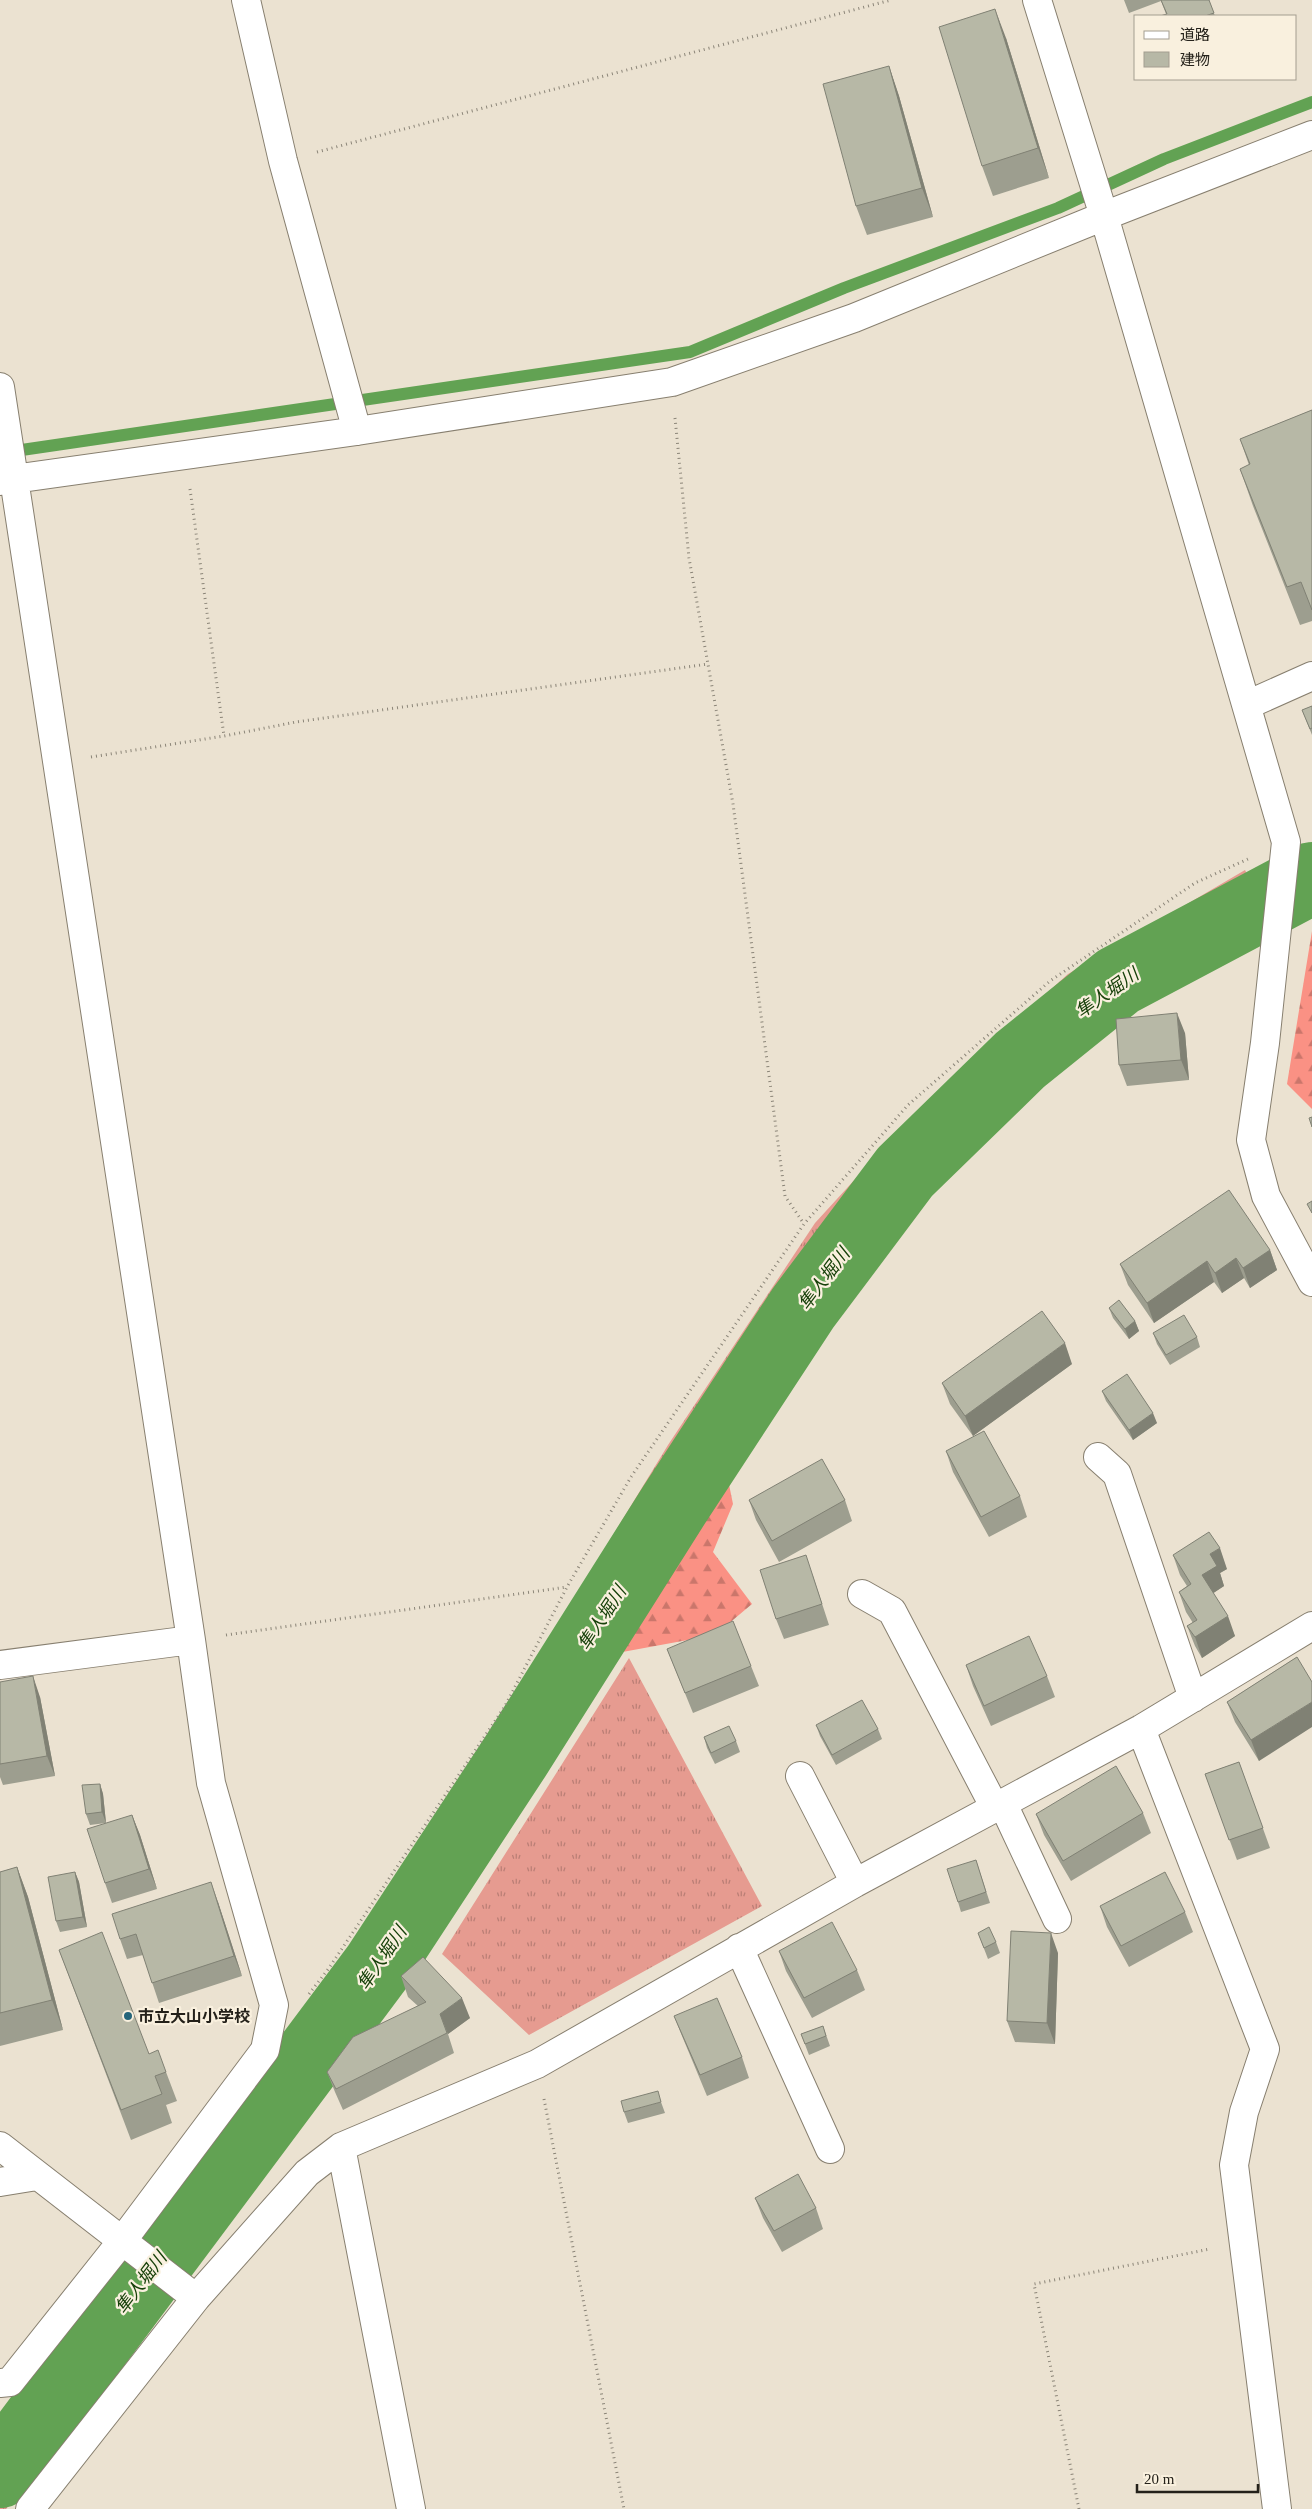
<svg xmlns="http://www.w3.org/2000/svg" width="1312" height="2509" viewBox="0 0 1312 2509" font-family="'Times New Roman','Noto Sans JP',serif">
<defs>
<pattern id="grass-tufts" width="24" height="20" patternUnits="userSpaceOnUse" patternTransform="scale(1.25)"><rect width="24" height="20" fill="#e69b90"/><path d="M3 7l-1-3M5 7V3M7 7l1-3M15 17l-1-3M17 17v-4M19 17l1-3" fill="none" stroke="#ba7e75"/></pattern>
<pattern id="forest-firs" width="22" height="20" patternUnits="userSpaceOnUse" patternTransform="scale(1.25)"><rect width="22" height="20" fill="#fa9184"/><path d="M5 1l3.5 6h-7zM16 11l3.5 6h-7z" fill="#ca766b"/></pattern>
</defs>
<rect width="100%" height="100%" fill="#ebe2d1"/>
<!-- grass -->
<path fill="url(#grass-tufts)" d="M1245 870 1255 890 1101 975 897 1159 805 1283 691 1448 388 1929 160 2249 149 2242V2224L306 2013 479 1755 668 1445 815 1223 922 1106 1068 974Z
M629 1658 762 1906 529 2035 442 1954Z
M109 2271 132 2285 0 2454V2413Z
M147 2296 161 2307 6 2509H0V2485Z"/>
<!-- forest -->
<path fill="url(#forest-firs)" d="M1312 931V1109L1287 1084Z
M722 1450 733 1504 713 1552 752 1604 715 1635 617 1653 608 1635Z"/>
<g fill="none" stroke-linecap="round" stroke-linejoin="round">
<!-- stream -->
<path stroke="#62a253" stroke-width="12" d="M8 452 690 352 844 288 1058 208 1164 159 1312 102"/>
<!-- river -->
<path stroke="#62a253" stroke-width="72" d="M0 2472 378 1966 515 1757 674 1505 803 1308 905 1172 1020 1060 1118 981 1312 878"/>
<defs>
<path id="minor" d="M246 0 283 161 357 431
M1037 0 1104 216 1286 842 1265 1043 1251 1140 1266 1196 1312 1282
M0 387 191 1640 211 1783 274 2005 265 2050 122 2241 10 2382 0 2383
M0 481 357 431 672 382 854 318 1104 216 1312 135
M1247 705 1312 676
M1098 1457 1117 1474 1193 1698
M862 1594 892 1611 995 1808
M0 1665 191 1640
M1141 1729 1265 2049 1244 2112 1234 2165 1277 2509
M800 1776 855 1883
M1003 1804 1057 1919
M739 1948 830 2149
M0 2146 196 2298
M341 2147 411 2509
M0 2182 37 2176
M30 2509 196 2298 307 2173 341 2147 537 2064 855 1883 1141 1729 1312 1626"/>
</defs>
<!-- minor casing -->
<use href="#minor" stroke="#877f6f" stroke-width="30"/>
<!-- path -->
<path stroke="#8b8578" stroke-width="3" stroke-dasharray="1 4" stroke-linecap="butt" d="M317 152 891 0
M675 418 689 558 733 804 785 1196 804 1224
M190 489 224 736
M91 757 224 736 296 722 708 664
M226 1635 567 1587
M309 1994 329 1968 505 1706 567 1587 631 1477 804 1224 908 1105 1050 981 1195 883 1248 859
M544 2099 624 2509
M1079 2509 1034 2284 1210 2249"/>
<!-- minor -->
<use href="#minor" stroke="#fff" stroke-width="28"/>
</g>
<!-- wall -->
<path fill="#9d9e8f" d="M1124 0H1209L1215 16H1160L1166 14 1161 1 1129 13Z
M1006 38 1049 178 993 196 982 166Z
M889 66 899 96 933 217 867 235 856 206Z
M1312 410V621L1300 625 1253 506 1240 469 1249 465 1240 439Z
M1312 706V735L1302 710Z
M1185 1033 1189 1080 1127 1086 1119 1065Z
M1270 1250 1277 1270 1250 1288 1244 1278 1222 1293 1214 1282 1154 1323 1128 1285 1120 1264Z
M1109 1308 1135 1321 1139 1331 1129 1339 1113 1318Z
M1153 1333 1197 1337 1200 1347 1170 1365 1157 1344Z
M1072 1364 973 1436 950 1404 942 1383Z
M1102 1391 1157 1423 1133 1440 1106 1401Z
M946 1451 1020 1496 1027 1517 989 1537 953 1472Z
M749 1500H845L852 1521 779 1562 756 1520Z
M1173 1555 1227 1569 1220 1573 1224 1586 1213 1593 1235 1636 1202 1658 1195 1646 1187 1626 1193 1623 1186 1612 1179 1592 1187 1586 1180 1575Z
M813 1576 829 1625 784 1639 776 1619Z
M667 1649 751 1666 759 1686 693 1713Z
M1297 1657 1259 1761 1235 1722 1227 1702Z
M966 1665 1047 1676 1055 1697 991 1726 973 1686Z
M0 1682 40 1697 55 1776 3 1785 0 1777Z
M816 1725 878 1729 882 1739 836 1765 820 1736Z
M704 1737 736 1741 740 1752 715 1764 707 1748Z
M1239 1762 1270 1848 1237 1860 1205 1774Z
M100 1784 103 1794 106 1823 90 1825 86 1814Z
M1143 1813 1151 1833 1071 1881 1044 1835 1036 1814Z
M132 1815 140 1835 157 1889 112 1903 105 1883Z
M976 1860 990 1903 961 1912 958 1902Z
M17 1867 28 1897 63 2030 0 2046V1872Z
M75 1872 79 1882 87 1927 60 1932 56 1921Z
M218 1902 242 1976 159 2003 143 1955 127 1959 120 1939Z
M1100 1906 1185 1912 1193 1932 1129 1967 1107 1927Z
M978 1933 996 1942 1000 1953 988 1959Z
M59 1950 149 2054 166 2072 177 2101 166 2105 172 2123 131 2140Z
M779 1951 857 1970 865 1990 812 2018 786 1971Z
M1058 1953 1055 2044 1015 2042 1007 2021Z
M401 1976 470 2018 448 2034 454 2053 343 2110 335 2092 327 2072 418 2006 408 1997Z
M674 2016 742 2057 749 2078 707 2096 682 2036Z
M823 2026 830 2046 809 2055 801 2034Z
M661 2102 665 2113 628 2123 624 2112Z
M755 2198 816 2208 823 2229 782 2252 763 2218Z"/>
<!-- shaded-wall -->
<path fill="#808174" d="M995 9 1006 38 1049 178 1038 148Z
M889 66 899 96 933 217 922 188Z
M1177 1013 1185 1033 1189 1080 1181 1060Z
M1270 1250 1277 1270 1250 1288 1243 1268Z
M1236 1258 1244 1278 1222 1293 1215 1273Z
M1207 1261 1214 1282 1154 1323 1147 1303Z
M1135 1321 1139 1331 1129 1339 1125 1329Z
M1065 1343 1072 1364 973 1436 965 1416Z
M1153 1413 1157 1423 1133 1440 1129 1430Z
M1220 1548 1227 1569 1220 1573 1224 1586 1209 1596 1202 1575 1210 1554Z
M1228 1616 1235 1636 1202 1658 1195 1637Z
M33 1676 40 1697 55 1776 47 1756Z
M1312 1702V1727L1259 1761 1251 1740Z
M100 1784 103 1794 106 1823 102 1812Z
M132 1815 140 1835 157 1889 149 1869Z
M17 1867 28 1897 63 2030 52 2000Z
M75 1872 79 1882 87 1927 83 1917Z
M211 1882 218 1902 242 1976 234 1956Z
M1051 1933 1058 1953 1055 2044 1047 2023Z
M462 1998 470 2018 448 2034 440 2014Z"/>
<!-- building -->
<path fill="#b7b8a6" stroke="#808174" d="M1161 0H1209L1214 13 1205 16H1160L1167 14Z
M995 9 1038 148 982 166 939 27Z
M889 66 922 188 856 206 823 84Z
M1312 410V610L1301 582 1287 587 1240 469 1250 464 1240 439Z
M1312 706V728L1310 729 1302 710Z
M1177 1013 1181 1060 1119 1065 1116 1019Z
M1312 1117V1127L1309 1118Z
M1229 1190 1270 1250 1243 1268 1236 1258 1215 1273 1207 1261 1147 1303 1120 1264Z
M1312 1201V1213L1307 1204Z
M1119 1300 1135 1321 1125 1329 1109 1308Z
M1042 1311 1065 1343 965 1416 942 1383Z
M1184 1315 1197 1337 1166 1355 1153 1333Z
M1127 1374 1153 1413 1129 1430 1102 1391Z
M984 1431 1020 1496 981 1517 946 1451Z
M822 1459 845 1500 772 1541 749 1500Z
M1209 1532 1220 1548 1210 1554 1217 1566 1202 1575 1228 1616 1195 1637 1187 1626 1197 1620 1179 1592 1191 1584 1173 1555Z
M806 1555 822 1604 776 1619 760 1570Z
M733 1621 751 1666 685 1693 667 1649Z
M1029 1636 1047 1676 984 1706 966 1665Z
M1297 1657 1312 1682V1702L1251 1740 1227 1702Z
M33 1676 47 1756 0 1764V1682Z
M862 1700 878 1729 832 1755 816 1725Z
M729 1726 736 1741 711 1753 704 1737Z
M1239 1762 1263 1828 1229 1840 1205 1774Z
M1116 1766 1143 1813 1063 1861 1036 1814Z
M100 1784 102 1812 86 1814 82 1785Z
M132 1815 149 1869 105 1883 87 1829Z
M976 1860 986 1892 958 1902 947 1869Z
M17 1867 52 2000 0 2013V1872Z
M75 1872 83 1917 56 1921 48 1877Z
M1165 1872 1185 1912 1121 1946 1100 1906Z
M211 1882 234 1956 152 1983 136 1934 120 1939 112 1914Z
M832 1922 857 1970 804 1998 779 1951Z
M989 1927 996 1942 984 1948 978 1933Z
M1011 1931 1051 1933 1047 2023 1007 2021Z
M102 1932 149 2054 158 2050 166 2072 155 2076 162 2094 121 2110 59 1950Z
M423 1957 462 1998 440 2014 447 2033 336 2089 327 2072 353 2037 426 2002 401 1976Z
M717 1998 742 2057 700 2075 674 2016Z
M823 2026 826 2036 805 2044 801 2034Z
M658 2091 661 2102 624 2112 621 2101Z
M798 2174 816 2208 774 2231 755 2198Z"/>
<!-- markers -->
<circle fill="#25657a" stroke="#f9f0de" stroke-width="2" cx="128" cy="2016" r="5"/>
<g text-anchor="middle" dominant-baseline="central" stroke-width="4.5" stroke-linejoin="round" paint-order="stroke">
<!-- poi labels -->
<g font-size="16" font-weight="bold" fill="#24211a" stroke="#f9f0de" text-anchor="start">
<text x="138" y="2016">市立大山小学校</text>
</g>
<!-- water labels -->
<g font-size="18" font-style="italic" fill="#17410a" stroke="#f9f0de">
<text transform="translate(1107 993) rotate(-35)">隼人堀川</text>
<text transform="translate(824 1279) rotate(-53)">隼人堀川</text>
<text transform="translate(602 1618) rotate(-57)">隼人堀川</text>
<text transform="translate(382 1958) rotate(-56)">隼人堀川</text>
<text transform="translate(141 2283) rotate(-53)">隼人堀川</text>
</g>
</g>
<!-- legend -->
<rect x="1134" y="15" width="162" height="65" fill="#f9f0de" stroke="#a49d90"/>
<rect x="1144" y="31" width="25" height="8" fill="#ffffff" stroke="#a49d90"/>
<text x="1180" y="40" font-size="15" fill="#24211a">道路</text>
<rect x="1144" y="52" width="25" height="15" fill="#b7b8a6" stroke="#a49d90"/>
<text x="1180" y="65" font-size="15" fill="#24211a">建物</text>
<!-- scale -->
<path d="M1137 2484v8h121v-8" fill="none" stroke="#24211a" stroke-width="2.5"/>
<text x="1144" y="2484" font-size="15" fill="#24211a" stroke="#f9f0de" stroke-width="4" paint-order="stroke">20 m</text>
</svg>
